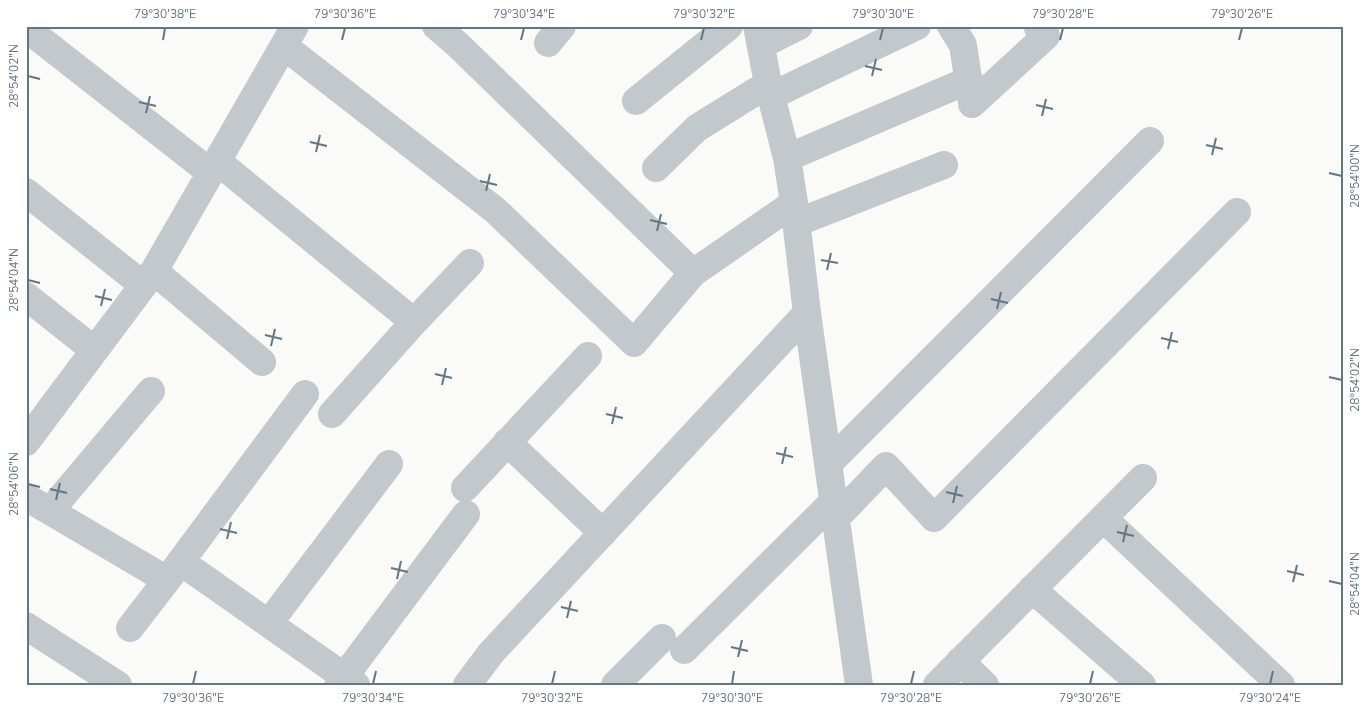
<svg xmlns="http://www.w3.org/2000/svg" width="1369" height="711" viewBox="0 0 1369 711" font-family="'Nunito Sans',sans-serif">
<rect width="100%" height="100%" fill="#fafaf8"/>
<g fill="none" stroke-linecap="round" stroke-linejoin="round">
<!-- minor -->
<path stroke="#c3c8cc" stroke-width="28" d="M436 26 458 45 693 273
M757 26 768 84 787 158 794 203 807 313 859 685
M951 26 963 45 971 98
M26 28 211 173
M548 43 562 26
M761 45 799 26
M284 46 495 210 634 343 693 273 794 203
M771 96 917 26
M636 101 729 26
M972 104 1046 36 1038 28 1039 26
M787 158 969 80
M217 161 414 322
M656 168 697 128 768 84
M26 192 143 285
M796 223 944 165
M154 271 262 362
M26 296 94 350
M332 414 414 322 470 263
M26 442 154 271 295 26
M507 442 603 533
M828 464 1150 141
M465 488 588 356
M26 497 167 580 305 394
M50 511 151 391
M836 518 886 466 934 518 1237 212
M1103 518 1281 685
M181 562 356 685
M1032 589 1142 685
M269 623 389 464
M26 626 118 685
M130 628 167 580
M684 650 833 502
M960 661 985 685
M338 685 466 514
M467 685 491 653 807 313
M615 685 662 638
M937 685 1143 478"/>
</g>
<!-- ticks -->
<path fill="none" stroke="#657683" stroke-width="2" d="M163 40 165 28M342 40 345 28M521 40 524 28M701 40 704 28M880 40 883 28M1060 40 1063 28M1239 40 1242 28M865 66 882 70M28 76 40 79M872 76 876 59M139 102 156 106M1036 105 1053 109M146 113 150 96M1042 116 1046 99M310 142 327 146M1206 145 1223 149M316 152 320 135M1212 155 1216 138M1329 173 1342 176M480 181 497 185M486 191 490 174M650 220 667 224M657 231 661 214M821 260 838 263M827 270 831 253M28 280 40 283M95 296 112 300M991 299 1008 303M101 306 105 289M997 309 1001 292M265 335 282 339M1161 338 1178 342M271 346 275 329M1168 349 1172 332M435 374 452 378M1329 377 1342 380M442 385 446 368M606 414 623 418M612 424 616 407M776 453 793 457M782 464 786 447M28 484 40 487M50 489 67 493M946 492 963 496M56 500 60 483M953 503 957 486M220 529 237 533M1117 532 1134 536M227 539 231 522M1123 542 1127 525M391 568 408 572M1287 571 1304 575M397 579 401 561M1329 581 1342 584M1293 582 1297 565M561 607 578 611M567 618 571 601M731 647 748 651M738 657 742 640M193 684 196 671M373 684 376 671M552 684 555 671M732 684 734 671M911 684 914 671M1090 684 1093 671M1270 684 1273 671"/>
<!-- border -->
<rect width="1369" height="711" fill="none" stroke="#ffffff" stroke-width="55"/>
<rect x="28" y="28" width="1314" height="656" fill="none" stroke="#657683" stroke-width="2"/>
<g font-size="12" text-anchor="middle" fill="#657683">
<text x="165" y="18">79°30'38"E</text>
<text x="345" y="18">79°30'36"E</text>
<text x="524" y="18">79°30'34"E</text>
<text x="704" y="18">79°30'32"E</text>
<text x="883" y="18">79°30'30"E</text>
<text x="1063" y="18">79°30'28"E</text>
<text x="1242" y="18">79°30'26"E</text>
<text transform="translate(14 76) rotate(-90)" y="4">28°54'02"N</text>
<text transform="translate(1355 176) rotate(-90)" y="4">28°54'00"N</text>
<text transform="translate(14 280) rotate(-90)" y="4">28°54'04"N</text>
<text transform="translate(1355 380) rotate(-90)" y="4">28°54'02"N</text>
<text transform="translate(14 484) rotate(-90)" y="4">28°54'06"N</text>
<text transform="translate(1355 584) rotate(-90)" y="4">28°54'04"N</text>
<text x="193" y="702">79°30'36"E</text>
<text x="373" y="702">79°30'34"E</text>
<text x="552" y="702">79°30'32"E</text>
<text x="732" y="702">79°30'30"E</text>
<text x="911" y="702">79°30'28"E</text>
<text x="1090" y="702">79°30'26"E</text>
<text x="1270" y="702">79°30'24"E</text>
</g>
</svg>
